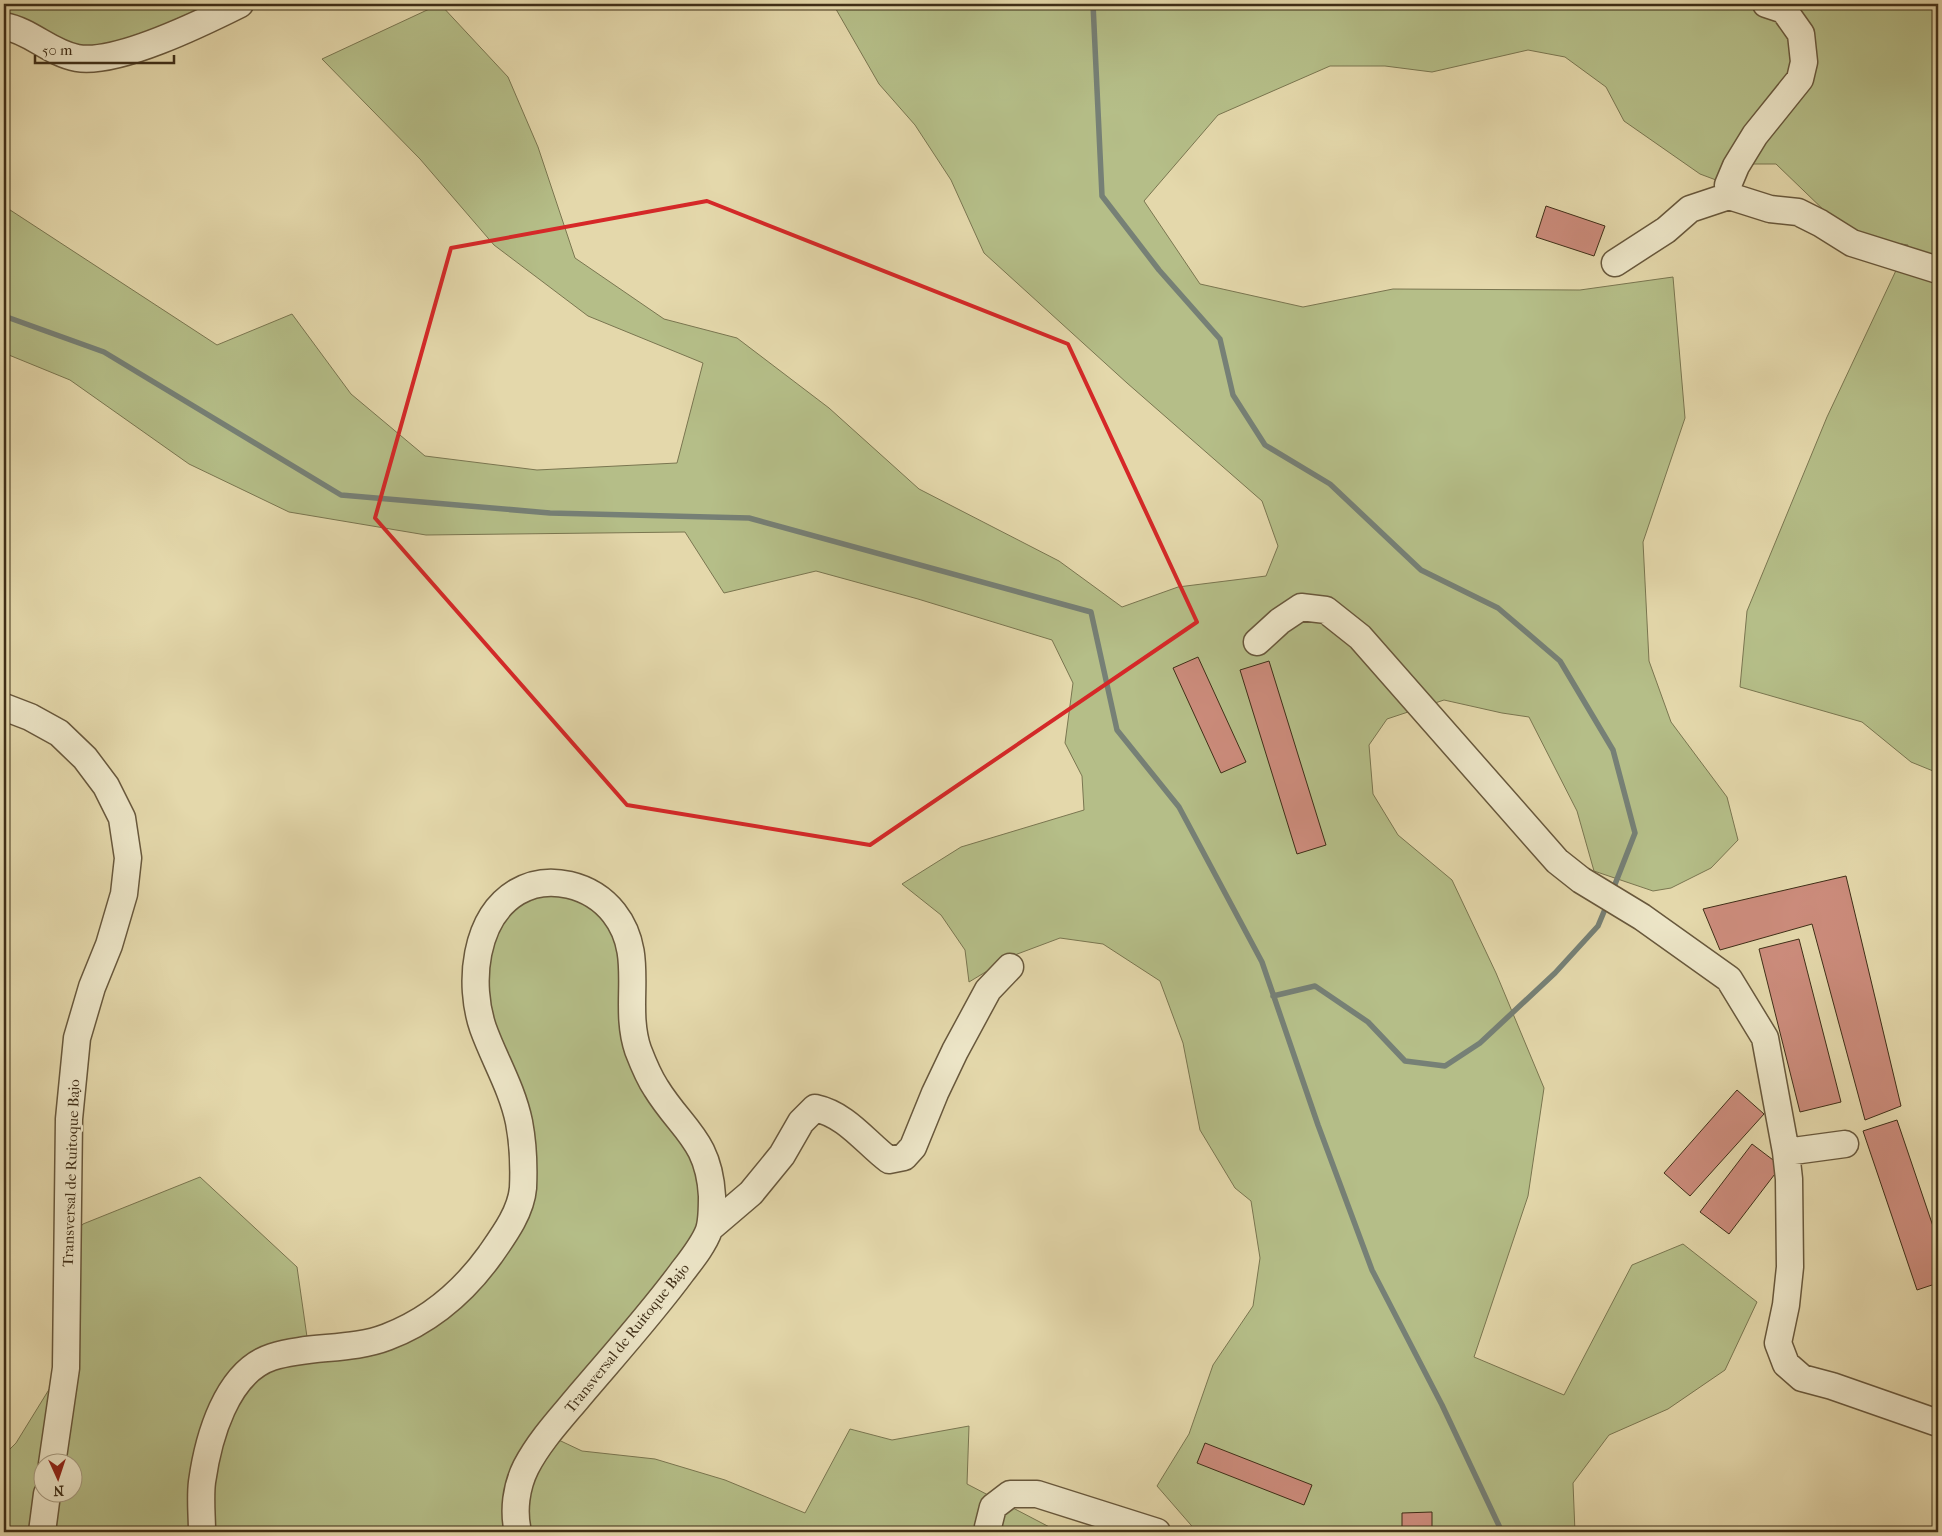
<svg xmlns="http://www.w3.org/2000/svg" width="1942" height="1536" viewBox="0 0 1942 1536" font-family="'IM FELL French Canon',serif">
<rect width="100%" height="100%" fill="#e4d8ab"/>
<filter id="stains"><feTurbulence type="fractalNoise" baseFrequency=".004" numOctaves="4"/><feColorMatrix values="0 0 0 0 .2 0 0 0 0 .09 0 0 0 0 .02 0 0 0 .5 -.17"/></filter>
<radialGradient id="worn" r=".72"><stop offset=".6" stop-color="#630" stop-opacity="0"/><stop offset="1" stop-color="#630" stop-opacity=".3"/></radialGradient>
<!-- green -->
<path fill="#b5be88" stroke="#7a7650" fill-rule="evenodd" d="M4 4H240L103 58 4 26Z
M440 4 508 77 538 147 575 258 664 319 737 338 829 408 919 489 1059 561 1122 607 1178 587 1266 576 1278 546 1262 501 1127 383 984 253 951 180 915 125 879 84 833 4H1792L1797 9V4H1938V773L1911 762 1862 722 1740 687 1747 611 1827 417 1908 245 1863 238 1831 217 1776 164H1754L1716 180 1700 174 1624 121 1606 87 1565 57 1528 50 1432 72 1385 66H1330L1218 115 1144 201 1200 284 1303 307 1393 289 1580 290 1673 277 1685 418 1643 542 1649 661 1671 722 1727 797 1738 840 1711 868 1671 888 1653 891 1594 871 1577 811 1529 717 1502 713 1444 700 1387 719 1369 745 1373 794 1398 835 1452 880 1496 973 1544 1088 1528 1196 1474 1357 1564 1395 1632 1265 1683 1244 1757 1302 1725 1370 1668 1409 1609 1435 1573 1483 1575 1532H1197L1157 1486 1189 1434 1213 1365 1253 1306 1260 1258 1251 1201 1235 1188 1200 1130 1183 1043 1160 981 1103 944 1060 938 1012 956 969 982 965 950 941 915 902 884 961 847 1084 810 1082 776 1065 743 1073 683 1052 640 918 599 816 571 724 593 685 532 426 535 289 512 189 464 70 380 4 353V206L217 345 292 314 351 394 425 456 537 470 677 463 703 363 588 316 494 245 420 159 322 59Z
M566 886 617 924 627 1012 700 1155 705 1231 546 1434 582 1451 655 1459 725 1480 805 1513 850 1429 892 1440 969 1426 967 1484 1059 1532H4V1455L16 1443 61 1370 64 1245 83 1224 200 1177 297 1267 309 1351 421 1321 502 1234 520 1166 472 988 502 900ZM42 1464H72V1494H42Z"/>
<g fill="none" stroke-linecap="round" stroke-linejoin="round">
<!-- stream -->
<path stroke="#768076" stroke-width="5.5" d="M1093 4 1102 196 1159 270 1220 339 1233 395 1265 445 1330 484 1421 570 1498 608 1560 661 1613 750 1635 833 1612 892
M4 316 104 352 341 495 550 513 749 518 1091 612 1117 730 1179 807 1262 962 1318 1125 1372 1270 1442 1405 1502 1532
M1273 996 1315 986 1368 1022 1405 1061 1445 1066 1480 1043 1555 973 1598 926 1608 902"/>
</g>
<!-- building -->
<path fill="#cc8c7c" stroke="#3f2e17" d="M1546 206 1605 226 1594 256 1536 237Z
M1198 657 1246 762 1221 773 1173 668Z
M1269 661 1326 845 1297 854 1240 670Z
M1846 876 1901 1106 1865 1120 1812 924 1720 950 1703 909Z
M1799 939 1841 1102 1800 1112 1759 949Z
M1737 1090 1764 1114 1690 1196 1664 1173Z
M1897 1120 1938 1241V1283L1917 1290 1863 1131Z
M1752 1144 1781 1166 1729 1234 1700 1212Z
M1205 1443 1312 1485 1304 1505 1197 1463Z
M1432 1512V1532H1402V1513Z"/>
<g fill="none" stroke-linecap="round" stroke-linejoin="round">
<defs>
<path id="minor" d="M1766 4 1784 10 1801 34 1804 62 1800 79 1755 135 1736 166 1728 185 1729 196 1770 209 1798 212 1820 223 1852 243 1938 270
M4 26C31 31 50 53 77 58 117 65 204 22 240 4
M1615 263 1666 230 1690 209 1729 196
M1257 642 1280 621 1301 607 1326 610 1360 637 1557 861 1581 880 1642 917 1729 979 1765 1038 1786 1152 1789 1179 1790 1267 1786 1305 1778 1343 1786 1364 1802 1378 1832 1386 1938 1423
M4 707 30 717 59 733 85 758 106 786 122 818 128 858 124 894 109 945 92 987 77 1038 69 1119 66 1368 52 1464
M1786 1152 1845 1144
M710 1228 751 1193 782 1155 801 1122 815 1108C847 1115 865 1142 889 1160L904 1157 913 1147 935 1093 955 1051 988 990 1010 967
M42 1532 47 1494
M202 1532C202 1516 200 1498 202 1482 208 1439 226 1372 272 1357 309 1345 351 1351 387 1337 429 1321 464 1291 490 1255 504 1235 521 1212 523 1188 524 1166 523 1143 519 1122 512 1088 494 1059 483 1028 468 984 474 918 517 892 549 873 592 885 614 913 647 955 622 1003 638 1050 643 1063 648 1076 656 1088 682 1130 709 1140 712 1196 712 1206 712 1221 709 1230 704 1244 692 1259 682 1272 651 1314 615 1354 581 1394 562 1417 540 1440 526 1467 516 1487 513 1511 518 1532
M990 1532 988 1527 993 1507 1010 1494H1037L1157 1532"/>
</defs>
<!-- minor casing -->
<use href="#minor" stroke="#68583c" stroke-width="29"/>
<!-- minor -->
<use href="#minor" stroke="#ede6c8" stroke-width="26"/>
</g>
<!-- marked area -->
<path fill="none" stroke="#d62828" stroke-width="4" stroke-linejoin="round" d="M707 201 1068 344 1197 622 870 845 627 805 375 518 451 248Z"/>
<g text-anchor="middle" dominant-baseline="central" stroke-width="4.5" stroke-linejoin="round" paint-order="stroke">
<!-- street labels -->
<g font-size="15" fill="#3f2e17" stroke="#ede6c8">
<text transform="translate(71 1173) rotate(-88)">Transversal de Ruitoque Bajo</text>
<text transform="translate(627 1338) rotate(-51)">Transversal de Ruitoque Bajo</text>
</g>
</g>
<!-- margin -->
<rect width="1942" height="1536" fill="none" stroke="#e4d8ab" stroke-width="20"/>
<rect x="5" y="5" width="1932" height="1526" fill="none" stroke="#3f2e17" stroke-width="2.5"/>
<rect x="10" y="10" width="1922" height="1516" fill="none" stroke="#3f2e17"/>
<!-- north arrow -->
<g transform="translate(58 1478) rotate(177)"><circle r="24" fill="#ede6c8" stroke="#a79c81"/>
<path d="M0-4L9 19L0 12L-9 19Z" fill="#8f2418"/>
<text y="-8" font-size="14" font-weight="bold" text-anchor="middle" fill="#3f2e17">N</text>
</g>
<!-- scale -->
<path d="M35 55v8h139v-8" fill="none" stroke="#3f2e17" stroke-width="2.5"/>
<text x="42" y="55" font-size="15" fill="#3f2e17" stroke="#ede6c8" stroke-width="4" paint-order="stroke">50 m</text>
<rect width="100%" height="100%" filter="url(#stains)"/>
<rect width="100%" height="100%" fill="url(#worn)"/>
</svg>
